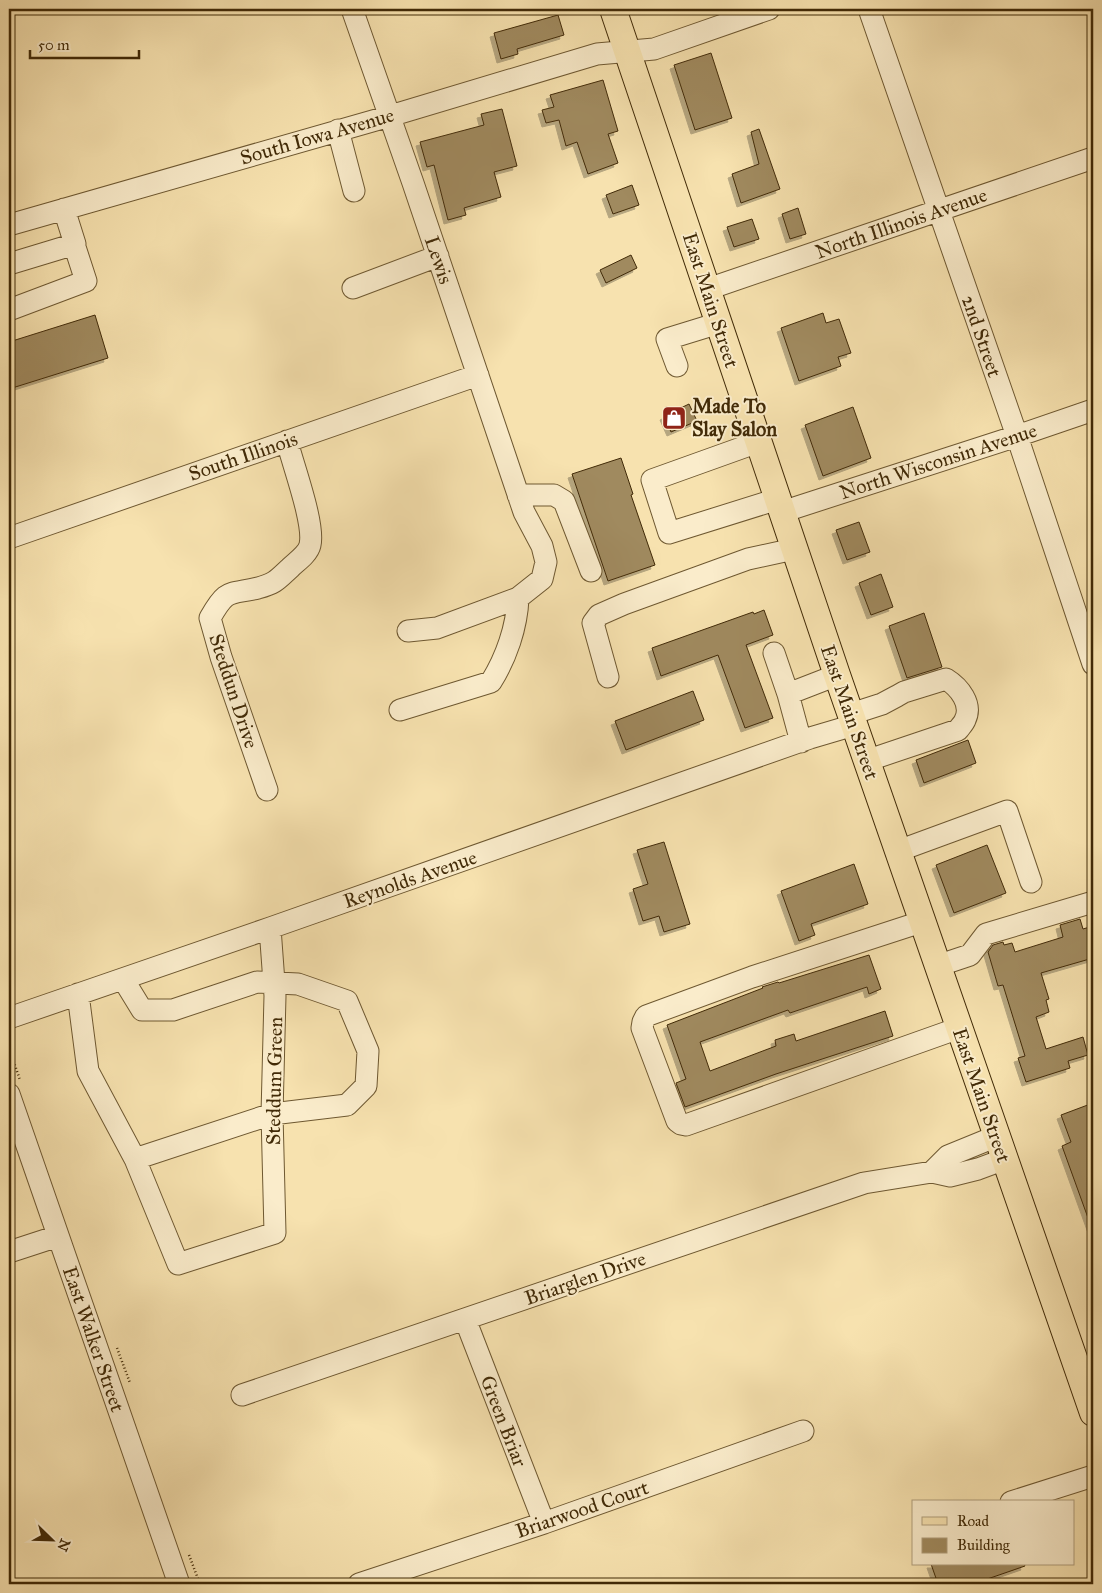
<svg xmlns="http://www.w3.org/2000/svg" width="1102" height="1593" viewBox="0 0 1102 1593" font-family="'IM FELL Great Primer',serif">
<defs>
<filter id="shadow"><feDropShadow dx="-4" dy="4" stdDeviation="0" flood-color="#0004"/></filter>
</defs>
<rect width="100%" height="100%" fill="#f7e2af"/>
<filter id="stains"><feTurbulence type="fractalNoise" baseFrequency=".004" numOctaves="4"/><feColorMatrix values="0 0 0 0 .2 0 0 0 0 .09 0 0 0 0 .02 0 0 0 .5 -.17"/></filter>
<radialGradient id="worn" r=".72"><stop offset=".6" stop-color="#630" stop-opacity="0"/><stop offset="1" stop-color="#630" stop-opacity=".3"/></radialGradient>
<!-- building -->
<path fill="#a08a5e" stroke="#412a07" filter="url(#shadow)" d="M558 15 564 35 517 49 518 54 501 59 494 33Z
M711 53 732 118 695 130 674 65Z
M603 80 618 131 608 134 618 163 588 174 577 142 566 146 559 120 546 123 542 110 554 107 550 95Z
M502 109 517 166 494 172 501 197 464 208 466 215 448 220 434 165 427 167 420 142 484 125 481 114Z
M759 129 780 189 741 203 732 174 759 164 751 132Z
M632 185 639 205 613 214 606 195Z
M798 208 806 234 790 239 782 214Z
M752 219 759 239 734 247 727 227Z
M631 255 637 268 606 283 600 270Z
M823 313 826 323 839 319 851 353 838 357 841 366 799 381 781 328Z
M95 315 108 358 9 389V342Z
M689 404 697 421 671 432 664 416Z
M853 407 871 458 823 476 805 425Z
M621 458 633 494 631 495 655 565 608 581 572 474Z
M859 522 870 552 847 560 836 530Z
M881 574 893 607 871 615 859 583Z
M764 610 773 635 746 645 773 718 745 728 718 655 661 676 652 648 753 612 754 614Z
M924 613 942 667 907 678 889 626Z
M693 691 704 720 626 750 615 721Z
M968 740 976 763 924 783 916 760Z
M664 842 690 924 664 932 659 916 643 921 633 889 648 884 637 850Z
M987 845 1006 893 954 913 936 865Z
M854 864 868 904 811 924 815 935 799 941 781 891Z
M1080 919 1083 929 1093 926V958L1041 973 1049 999 1046 1000 1049 1012 1036 1017 1046 1049 1083 1037 1088 1055 1068 1061 1070 1068 1026 1082 1018 1058 1025 1056 1003 985 998 986 988 952 993 945 1003 942 1004 945 1012 943 1015 952 1063 937 1060 925Z
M869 955 881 989 869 994 867 987 790 1013 788 1010 700 1042 710 1071 776 1046 775 1040 794 1034 796 1041 885 1011 893 1036 776 1074 685 1107 676 1083 686 1079 667 1025 763 988 762 987 778 982 779 983Z
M1093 1103V1228L1092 1229 1062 1146 1071 1142 1061 1115Z
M931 1564H1024L1025 1566 973 1584H938Z"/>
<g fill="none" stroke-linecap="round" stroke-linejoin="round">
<defs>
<path id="minor" d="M352 9 413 183 524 512 542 546 546 562 542 579 518 598 437 628 408 631
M869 9 1017 436 1093 664
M338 130 354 191
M9 225 390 116 597 54 654 49 769 9
M9 264 75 244 64 209
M353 288 438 256
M708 289 1093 158
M9 310 86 281 74 244
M677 366 667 339 719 323
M758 442 652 480 669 533 778 499
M518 495H554L564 501 591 571
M782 512 1017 436 1093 410
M9 538 478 375
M774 653 788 694 837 675
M608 677 593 623 599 615 624 604 748 559 794 549
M788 694 801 742
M400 710 491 682C506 658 517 627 518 598
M851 714 882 704 897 696 904 692 946 679C959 687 973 704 965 720 964 723 960 727 958 730L866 761
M267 790 221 657 210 618C227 588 228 595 258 588 276 583 277 580 290 568 296 562 308 554 310 545 315 524 293 465 287 441
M898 851 1007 811 1031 882
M921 922 752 977 646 1016 643 1022 642 1028 677 1121 681 1124 686 1125 959 1028
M937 966 970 955 986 934 1093 902
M123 979 142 1010H173L257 982 298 984 347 1001 368 1051 366 1086 347 1105 272 1114 135 1159
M78 994 88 1071 135 1159 178 1264 275 1233 272 1114 275 996 270 928
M9 1018 270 928 810 738 854 725
M9 1094 179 1584
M932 1172 948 1156 997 1136
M9 1252 58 1236
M465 1319 544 1523
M242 1395 864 1183 932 1172 950 1176 978 1169 1005 1159
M1011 1502 1093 1476
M359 1584 544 1523 803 1431"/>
<path id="major" d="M613 9 837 675 1093 1413"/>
</defs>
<!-- minor casing -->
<use href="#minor" stroke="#6e5831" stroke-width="23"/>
<!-- major casing -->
<use href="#major" stroke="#412a07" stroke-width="28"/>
<!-- path -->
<path stroke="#412a07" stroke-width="2.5" stroke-dasharray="1 2.5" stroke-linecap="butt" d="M9 1048 20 1080
M117 1348 130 1383
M189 1555 200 1584"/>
<!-- minor -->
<use href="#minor" stroke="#faeccb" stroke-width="21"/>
<!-- major -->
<use href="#major" stroke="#f7e2af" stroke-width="26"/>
</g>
<!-- icons -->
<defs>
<symbol id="shop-square" viewBox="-11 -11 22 22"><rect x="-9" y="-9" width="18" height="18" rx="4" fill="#8f2418" stroke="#faeccb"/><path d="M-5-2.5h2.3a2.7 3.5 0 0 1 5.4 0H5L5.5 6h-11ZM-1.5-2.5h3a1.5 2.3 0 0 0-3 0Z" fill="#fff"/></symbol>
</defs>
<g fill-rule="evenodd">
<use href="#shop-square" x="660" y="404" width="28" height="28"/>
</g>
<g text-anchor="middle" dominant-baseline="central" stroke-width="4" stroke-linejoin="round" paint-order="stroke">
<!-- street labels -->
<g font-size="20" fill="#412a07" stroke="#faeccb">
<text transform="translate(317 136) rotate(-16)">South Iowa Avenue</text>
<text transform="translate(901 223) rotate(-19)">North Illinois Avenue</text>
<text transform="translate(439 260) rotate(71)">Lewis</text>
<text transform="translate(711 300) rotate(72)">East Main Street</text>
<text transform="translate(982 336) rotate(71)">2nd Street</text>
<text transform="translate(243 456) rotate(-19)">South Illinois</text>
<text transform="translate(938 461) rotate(-18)">North Wisconsin Avenue</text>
<text transform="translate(234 691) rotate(72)">Steddun Drive</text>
<text transform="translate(850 712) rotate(71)">East Main Street</text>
<text transform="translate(410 879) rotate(-19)">Reynolds Avenue</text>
<text transform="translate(274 1081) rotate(-89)">Steddum Green</text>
<text transform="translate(982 1095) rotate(71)">East Main Street</text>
<text transform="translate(585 1278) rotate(-19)">Briarglen Drive</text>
<text transform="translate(94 1339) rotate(71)">East Walker Street</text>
<text transform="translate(504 1421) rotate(69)">Green Briar</text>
<text transform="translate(582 1509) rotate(-19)">Briarwood Court</text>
</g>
<!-- poi labels -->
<g font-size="20" font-weight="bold" fill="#412a07" stroke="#faeccb" text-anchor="start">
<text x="692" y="406">Made To<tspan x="692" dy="23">Slay Salon</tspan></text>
</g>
</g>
<!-- margin -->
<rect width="1102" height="1593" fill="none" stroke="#f7e2af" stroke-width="30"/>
<rect x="10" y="10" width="1082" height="1573" fill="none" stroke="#412a07" stroke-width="2.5"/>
<rect x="15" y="15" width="1072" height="1563" fill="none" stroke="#412a07"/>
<!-- legend -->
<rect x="912" y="1500" width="162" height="65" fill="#faeccb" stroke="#b09e7d"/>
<rect x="922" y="1517" width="25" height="8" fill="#f7e2af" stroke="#b09e7d"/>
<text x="957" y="1526" font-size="15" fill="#412a07">Road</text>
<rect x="922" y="1538" width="25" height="15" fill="#a08a5e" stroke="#b09e7d"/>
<text x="957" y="1550" font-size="15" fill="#412a07">Building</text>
<!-- north arrow -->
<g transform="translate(52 1540) rotate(113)" stroke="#faeccb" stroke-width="4" paint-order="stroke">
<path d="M0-4L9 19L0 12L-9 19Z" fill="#412a07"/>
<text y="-8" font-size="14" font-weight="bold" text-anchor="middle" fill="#412a07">N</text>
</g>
<!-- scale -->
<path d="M30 50v8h109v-8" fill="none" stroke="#412a07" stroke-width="2.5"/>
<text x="38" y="50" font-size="15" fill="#412a07" stroke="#faeccb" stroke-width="4" paint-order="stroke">50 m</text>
<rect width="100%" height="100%" filter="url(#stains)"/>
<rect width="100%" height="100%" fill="url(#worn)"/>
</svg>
